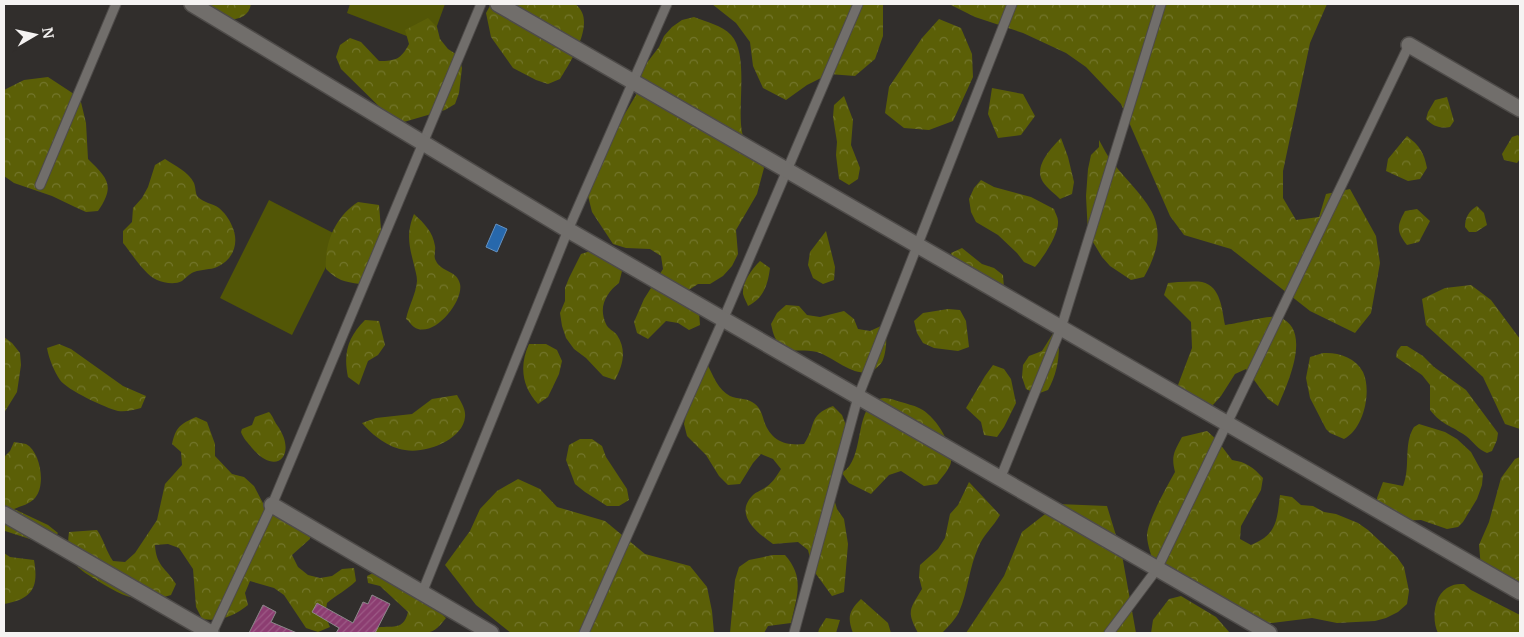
<svg xmlns="http://www.w3.org/2000/svg" width="1524" height="637" viewBox="0 0 1524 637" font-family="Merriweather,serif">
<defs>
<pattern id="forest-crowns" width="20" height="18" patternUnits="userSpaceOnUse" patternTransform="scale(1.25)"><rect width="20" height="18" fill="#5b5f07"/><path d="M2 6a3 3 0 1 1 6 0M12 15a3 3 0 1 1 6 0" fill="none" stroke="#73762c"/></pattern>
<pattern id="building-hatch" width="6" height="6" patternUnits="userSpaceOnUse" patternTransform="scale(1.25)"><rect width="6" height="6" fill="#8c3d71"/><path d="M-1 1l2-2M0 6l6-6M5 7l2-2" fill="none" stroke="#9d5a86"/></pattern>
</defs>
<rect width="100%" height="100%" fill="#312e2c"/>
<!-- green -->
<path fill="#525606" d="M350 4H445L430 45 347 13Z
M269 200 341 237 292 335 220 298Z"/>
<!-- forest -->
<path fill="url(#forest-crowns)" d="M204 4H251C249 16 240 19 228 20Z
M491 4H575C598 20 571 61 560 79L548 84 536 80 513 68 491 37 486 13Z
M712 4H883V36L875 59 855 76 829 74 807 85 786 100 763 88 753 66 750 42 736 23Z
M949 4H1327L1310 43 1283 171V198L1296 220 1319 217 1326 194 1350 189 1376 236 1380 263 1371 313 1355 333 1310 311 1231 249 1184 235 1170 216 1121 104 1086 67 1066 53 1023 33 975 17Z
M694 17C706 22 722 25 731 35 749 54 737 107 742 132 744 144 753 148 759 157 761 160 762 164 764 168L757 194 736 230 738 254 732 266 723 276 710 284H698L687 291 699 312 700 325 689 330 678 323 666 321 648 339 637 333 634 322 644 299 663 269 661 256 650 249 626 248 613 244 592 212 586 188 602 152 636 95V77L659 47 664 36 672 27 682 20Z
M428 18 437 27 440 39 448 49 459 56 462 68 459 93 455 104 445 110 397 124 341 69 336 57 340 45 350 38 361 42 379 61C396 61 401 59 409 44L405 30Z
M939 19 961 28 972 54 973 77 953 121 929 130 904 128 885 113 889 87 922 38Z
M48 77 80 98 86 123 88 159C107 178 116 185 98 211L86 212 75 207 52 196 14 183 4 176V90L24 80Z
M992 88 1023 94 1035 116 1021 135 998 138 988 114Z
M844 96 853 120 851 145 860 168 858 179 849 185 839 179 836 155 837 142 833 117 834 105Z
M1447 97 1454 121 1450 127C1440 129 1433 126 1426 119L1428 112 1435 100Z
M1518 135 1520 138V159L1517 163 1504 160 1502 154 1512 137Z
M1407 136C1420 146 1424 153 1427 168L1420 179 1408 181 1386 171 1388 159Z
M1061 138 1068 157 1074 182 1072 194 1060 199C1055 194 1047 188 1043 182 1033 167 1051 148 1061 138Z
M1099 140C1103 147 1107 156 1113 163 1146 204 1176 220 1144 277L1131 280 1110 266 1102 257 1088 234 1086 196 1088 169 1091 155 1099 147Z
M165 159C175 166 188 171 194 183 196 188 195 194 198 197 204 203 212 203 219 208 224 212 230 220 232 226 240 243 233 260 217 267 210 270 202 269 194 272 189 274 187 277 182 281 175 285 164 283 157 280 145 275 132 254 123 243V231L132 222 133 208 142 198 148 187 155 165Z
M981 180 994 187 1031 197 1054 209C1055 213 1058 217 1058 221 1059 234 1043 258 1035 267L1024 262 1017 253 998 235 976 222 971 212 969 199 974 188Z
M358 202 379 205 382 241 360 284C344 282 337 280 326 269 324 243 336 216 358 202Z
M1477 206 1484 213 1487 225 1476 232H1469L1465 227C1465 217 1469 211 1477 206Z
M1417 209 1430 221 1419 242 1407 245C1396 231 1397 226 1405 211Z
M414 214C424 223 433 232 435 246 436 251 433 256 436 261 441 272 457 270 460 284 464 301 433 340 414 327 411 325 409 321 406 319 409 305 416 294 417 281 417 275 415 270 414 265 409 245 406 234 414 214Z
M826 231 835 267 834 280 823 284 813 278 808 265 810 252Z
M962 248 982 264 994 268 1003 275 1004 288 993 295 981 292 970 284 953 265 951 253Z
M594 250 617 259 622 271 619 283C606 293 598 307 606 324 608 329 614 331 617 335 627 350 623 365 615 380L603 376 586 358 574 349 566 338 562 326 560 313 565 301V288L569 278 581 254Z
M760 261 770 268C768 284 764 298 748 306 747 303 744 298 743 294 742 282 752 269 760 261Z
M1178 282C1186 282 1195 281 1202 282 1221 286 1222 310 1225 325 1236 324 1271 315 1278 317 1314 328 1287 385 1278 406L1268 399 1246 369 1235 374 1221 396 1212 406 1201 411 1177 400 1178 385 1192 348 1191 322 1164 295 1168 283Z
M1471 285 1491 300 1520 339V429L1505 424 1483 377 1426 325 1422 299 1445 288Z
M786 305 799 306 807 315 820 317 844 311 854 319 858 329 870 331 881 326C883 329 885 333 886 336 887 343 885 357 882 362 863 388 837 358 817 352 806 349 794 353 783 347 775 342 773 333 771 324L777 313Z
M948 309 960 310 966 321 969 347 958 351 934 348 923 343 917 333 914 321 923 313Z
M365 320 379 321 385 345 378 355 368 361 359 385 348 377C343 353 348 337 365 320Z
M1057 327C1061 349 1059 370 1048 390L1037 394 1026 389 1022 377 1023 365 1029 356 1042 351Z
M4 337 12 343 20 353 21 365 17 392 4 413Z
M59 344 71 349 123 386 146 396 141 408C133 410 126 412 118 411 106 408 67 390 60 380 54 371 49 359 47 348Z
M529 344H546L557 350 562 361 559 374 548 397 538 404C522 387 519 366 529 344Z
M1401 346H1407L1423 356 1434 367 1466 390 1498 433 1497 440 1492 451 1487 453C1477 449 1474 442 1466 436 1451 425 1443 426 1430 410V385L1422 375 1396 357 1397 351Z
M1323 353C1338 352 1355 357 1363 372 1372 391 1364 429 1344 439L1330 433 1326 429 1310 398 1306 378 1310 357Z
M707 364C713 375 718 390 730 396 737 399 746 398 752 402 760 406 762 414 764 421 771 441 785 446 804 444 817 425 807 416 833 406L842 415 851 438 843 472C864 459 855 412 875 401 884 395 891 399 901 402 907 404 913 405 919 408 935 415 953 444 951 462 950 469 941 478 937 484L924 486 901 471 889 475 871 494 849 483 842 473 833 495 837 509 844 519 848 544 844 592 832 596 816 574 811 562 808 550 798 542 773 544C758 533 733 515 753 495 756 492 760 491 763 489 772 484 776 477 781 469L773 459 761 454 753 463 740 484 728 485 719 476 706 455 687 436 684 424 694 374Z
M993 365 1004 369 1011 379 1016 403 1004 427 997 437 984 435 981 422 966 408 985 376Z
M457 395C461 402 466 409 465 417 463 440 425 454 405 450 389 448 372 435 362 423L376 418 412 414 432 399Z
M269 412C273 416 274 421 277 425 298 454 277 478 252 448 248 443 243 438 241 432L242 429 252 425 255 417Z
M196 417 207 422 215 444V456L232 474 244 477 254 486 265 507 310 526V539L292 555 298 567 308 575 320 578 332 576 342 569 354 568 356 581C347 590 336 595 327 603L325 615 330 627 318 632 306 628 284 595 274 588 250 581 245 593 248 605C234 616 220 622 202 619L196 607 193 569 179 548 168 544 155 545C156 566 166 568 176 584L171 595C140 605 124 597 98 581 76 568 65 560 69 532L97 530C104 540 106 551 113 561L125 562 135 553 157 520 165 484 182 465 181 452 172 444C176 427 180 424 196 417Z
M1419 424 1445 432 1457 439 1471 452 1483 474 1482 485 1477 499 1463 522 1458 527 1447 529 1421 520 1395 521 1377 504V498L1383 482 1403 486C1411 467 1403 444 1414 427Z
M1207 431 1217 440 1232 460C1246 462 1253 467 1263 478L1261 490 1241 526 1240 539 1251 545C1277 535 1277 520 1280 495L1292 497 1301 505 1313 506 1324 512 1336 514 1358 523 1368 530 1397 557 1404 567 1409 591 1407 604 1398 612 1386 618 1375 621 1337 623 1312 618 1272 623 1259 622 1156 570C1153 559 1147 546 1147 535 1148 520 1167 486 1175 472 1171 456 1174 452 1182 437Z
M580 439H592L602 446 606 457 627 489 629 500 619 506H607L585 492 575 484 566 460 569 445Z
M14 442C17 443 23 443 26 444 41 452 46 486 35 498 30 504 21 506 14 509L48 525 58 533 51 542H39L5 531 4 529V457L10 451Z
M1520 457V599L1481 568 1479 545 1489 522 1501 478 1515 459Z
M518 479 540 489 557 507 605 521 645 554 690 566 707 587 712 611 714 633H511L476 605 445 565 470 531 480 509 497 491Z
M969 482 1000 515C993 527 983 535 978 548 969 568 968 591 959 612 955 620 948 627 942 633H918C906 611 910 609 922 589L919 577 920 565 938 549 945 538 950 514 958 505Z
M1058 504 1107 506 1122 555 1136 633H966L1004 576 1022 532Z
M4 553 10 557 34 560C39 588 32 599 4 604Z
M773 555H785C805 578 797 595 791 623L768 626 764 633H730L735 580 739 567 749 560Z
M373 573 437 609 446 618C435 632 432 634 413 632L412 633H370L372 629C388 623 403 634 408 612L380 586 368 583 367 576Z
M1464 584 1471 590 1520 615V633H1438C1431 619 1434 592 1451 586 1455 584 1460 584 1464 584Z
M1181 596 1216 617 1230 633H1151L1153 620 1169 599Z
M861 599 888 623 891 633H853C847 617 849 611 861 599Z
M826 618 840 620 836 633H818L819 629Z"/>
<!-- water -->
<path fill="#2768ac" stroke="#6592c1" d="M496 224 507 229 497 252 486 247Z"/>
<!-- building -->
<path fill="url(#building-hatch)" stroke="#8c888a" d="M372 595 390 604 375 633H336L339 628 312 612 317 603 353 623 363 602 368 604Z
M263 605 276 612 271 622 297 633H249Z"/>
<g fill="none" stroke-linecap="round" stroke-linejoin="round">
<defs>
<path id="lane" d="M40 185 116 4
M1000 479 1061 328 1161 4
M422 593 568 230 667 4
M212 633 272 505 481 4
M584 633 723 320 858 4
M794 633 858 397 1012 4
M1109 633 1157 569 1409 45"/>
<path id="street" d="M192 4 568 230 1269 633
M498 4 1520 592
M1409 45 1520 109
M272 505 491 633
M4 514 211 633"/>
</defs>
<!-- lane casing -->
<use href="#lane" stroke="#4e4b49" stroke-width="11"/>
<!-- street casing -->
<use href="#street" stroke="#4e4b49" stroke-width="18"/>
<!-- lane -->
<use href="#lane" stroke="#716e6b" stroke-width="9"/>
<!-- street -->
<use href="#street" stroke="#716e6b" stroke-width="15"/>
</g>
<!-- border -->
<rect width="1524" height="637" fill="none" stroke="#f5f3f2" stroke-width="10"/>
<!-- north arrow -->
<g transform="translate(35 35) rotate(81)" stroke="#312e2c" stroke-width="4" paint-order="stroke">
<path d="M0-4L9 19L0 12L-9 19Z" fill="#f5f3f2"/>
<text y="-8" font-size="14" font-weight="bold" text-anchor="middle" fill="#f5f3f2">N</text>
</g>
</svg>
